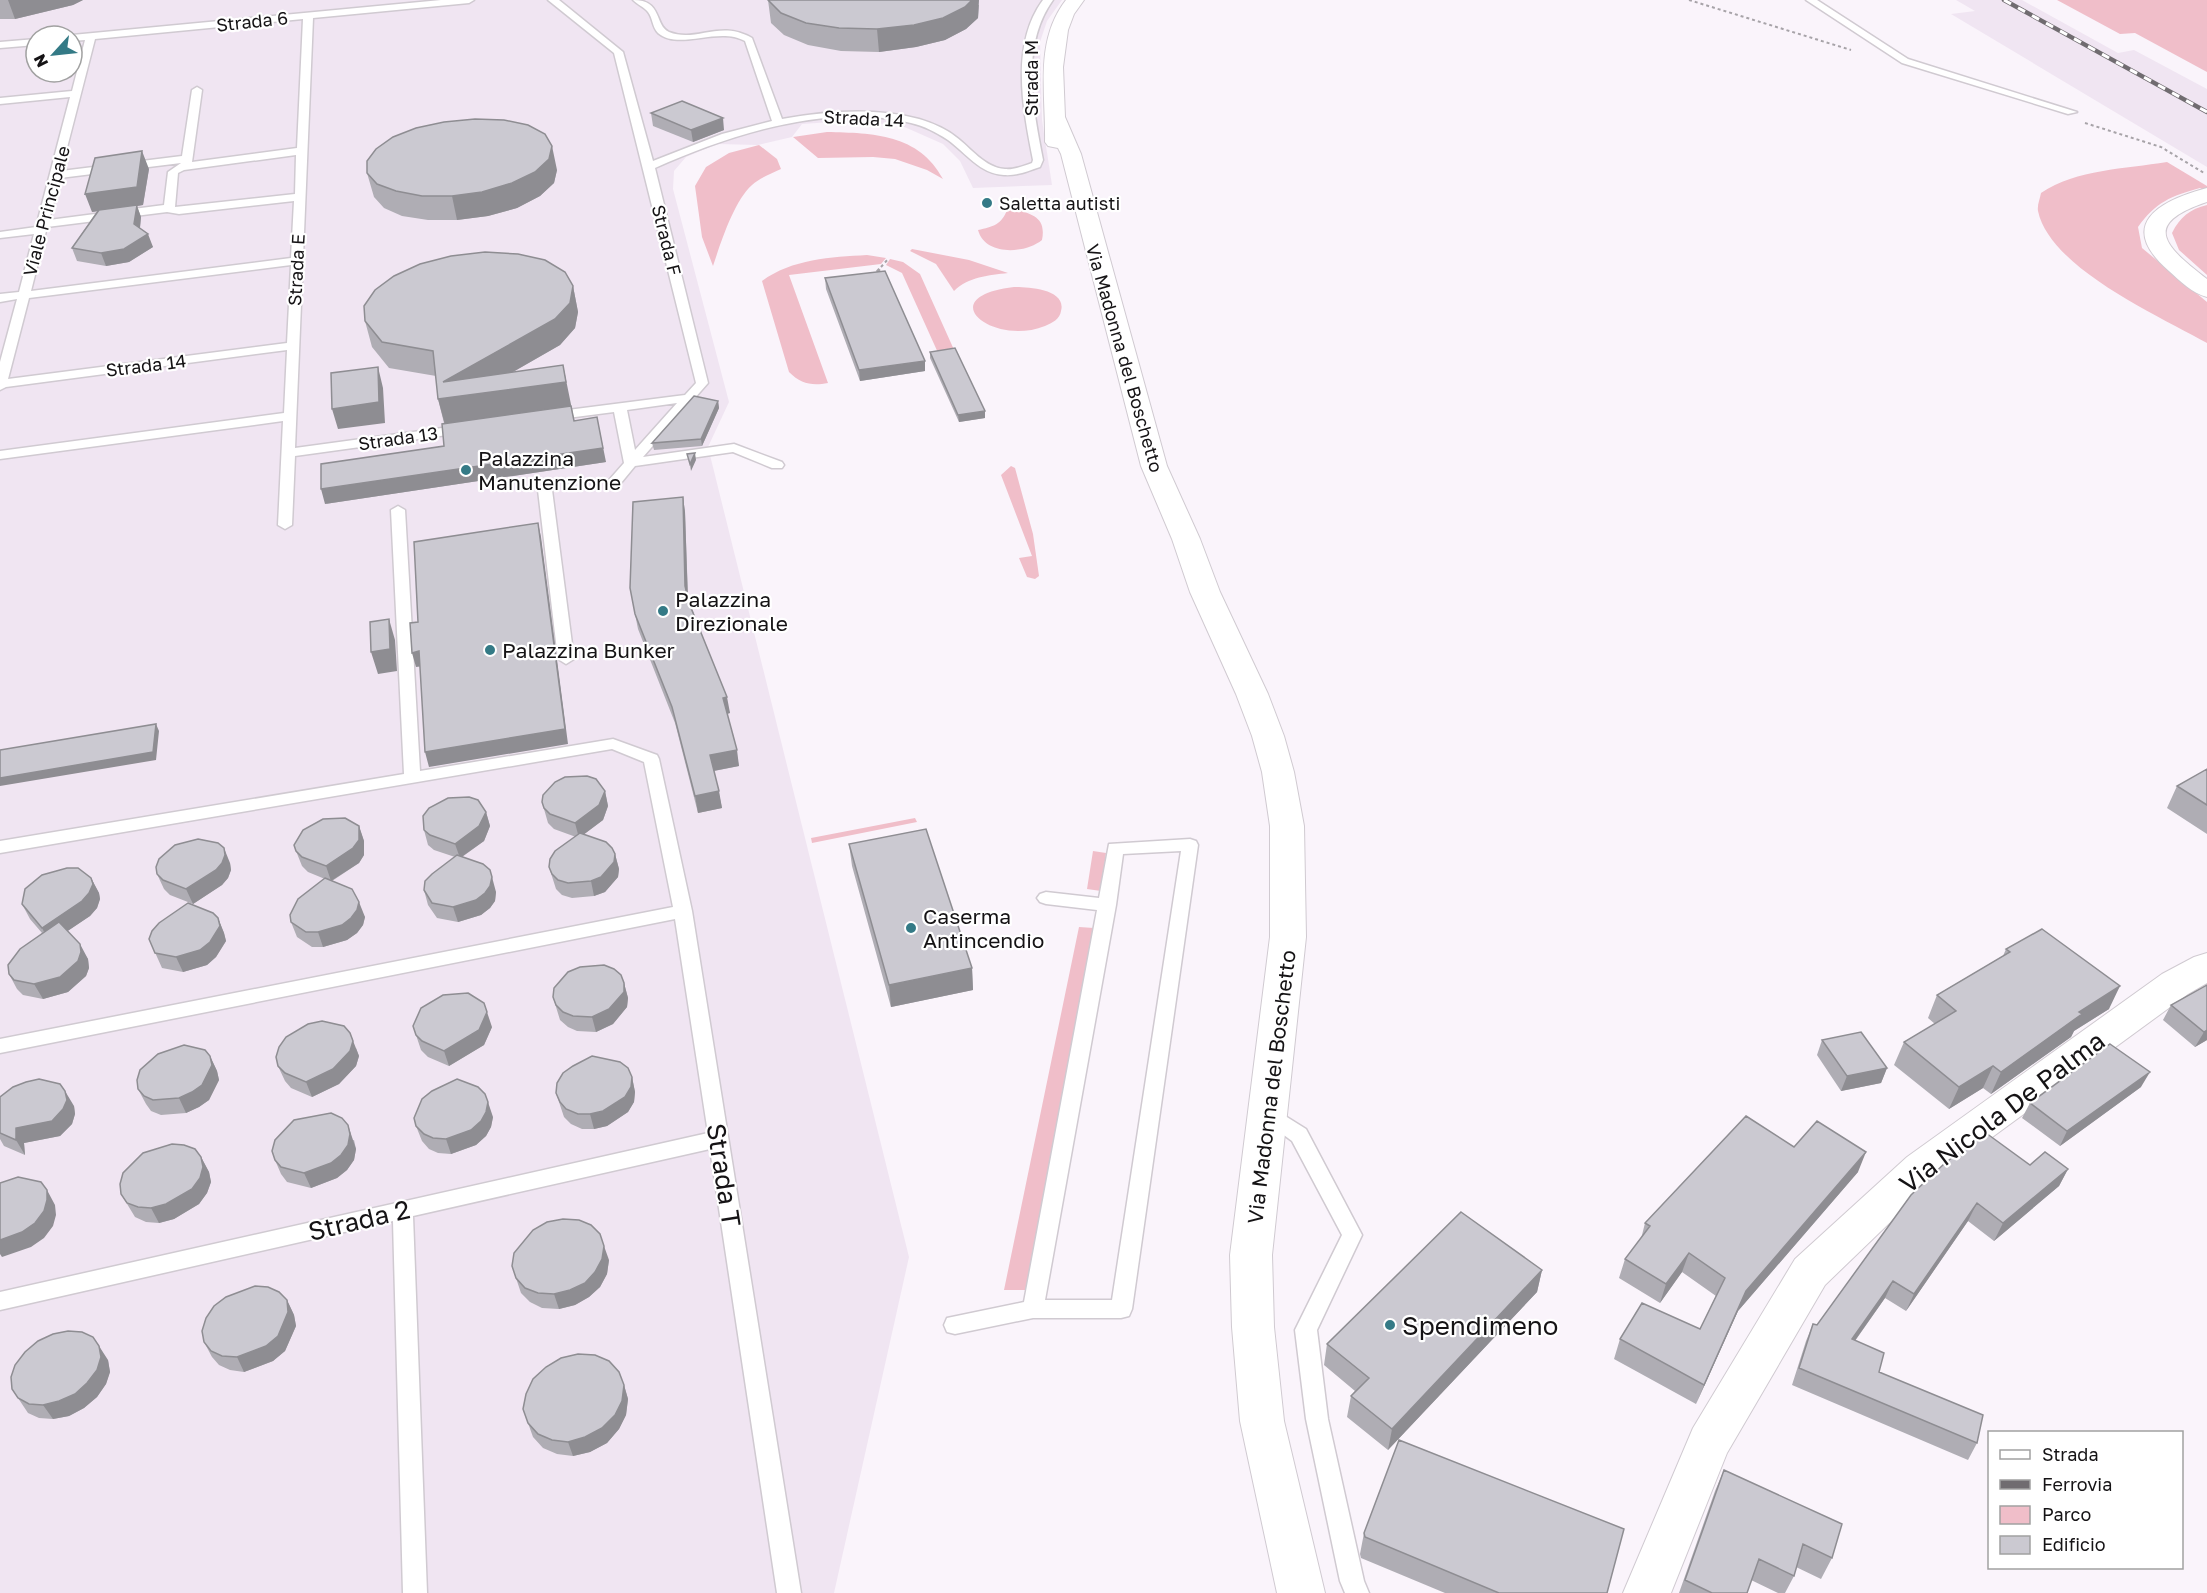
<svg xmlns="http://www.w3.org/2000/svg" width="2207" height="1593" viewBox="0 0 2207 1593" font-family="'Golos Text',sans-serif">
<rect width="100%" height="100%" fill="#faf4fb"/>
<!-- built -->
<path fill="#f0e5f2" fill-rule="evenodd" d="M0 0H1062L1047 21 1040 42 1042 120 1052 185 973 188 960 161 943 144 900 125 846 121 802 124 792 137 758 145 717 144 686 157 674 171 673 189 729 402 708 447 909 1257 834 1593H0ZM36 36H72V72H36Z
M1956 0H2022L2118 53 2134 50 2207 89V167L1951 14 1975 11Z"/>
<!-- green -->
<path fill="#f0bec9" d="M2057 0H2207V72L2135 33 2120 34Z
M827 132C873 133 919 134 943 179L927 170 895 159 873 157 818 158 793 137Z
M759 145 777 159 781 169C772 173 760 178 752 185 734 201 721 242 713 266L702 237 695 186 706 167 729 153Z
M2167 162 2207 186V192L2200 188C2171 196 2156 202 2138 227L2142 248 2207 302V343C2159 316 2050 268 2038 211 2037 205 2040 199 2041 193 2077 169 2125 169 2167 162Z
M1004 200C1020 217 1048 209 1042 240 1025 254 985 256 978 230 993 227 1002 224 1007 210Z
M2207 205V275L2179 250 2172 233C2180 217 2190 209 2207 205Z
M912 249 969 260 1008 273C989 275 968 277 954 291L936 264 910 251Z
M867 255 886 258 881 264 789 275 828 383C812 386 801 384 789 372L762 281C792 259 831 257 867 255Z
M890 259 903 262 920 274 955 352 939 355 902 273 886 265Z
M1014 287C1028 287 1067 289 1061 311 1060 319 1052 323 1045 326 993 347 930 297 1014 287Z
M1011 466 1015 468 1033 534 1039 576 1035 579 1027 577 1019 558 1032 556 1001 475Z
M915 818 917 822 812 843 811 838Z
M1093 851 1106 853 1101 891 1087 889Z
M1079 927 1094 928 1026 1290H1004Z"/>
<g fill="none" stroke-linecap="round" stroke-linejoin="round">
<defs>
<path id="service" d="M441 0H474L469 3 313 18 295 448 464 425 471 429 469 432 295 456 292 525 285 529 278 525 283 421 0 459V451L284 413 287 350 6 387 0 390V362L17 299 0 302V294L19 292 34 234 0 238V232L36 227 70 97 0 104V98L72 91 85 40 72 41V36H69L72 35ZM303 19 297 148 192 162 202 90 197 87 192 90 182 156 61 171 95 39ZM296 155 295 194 175 207 178 173 184 170ZM181 163 168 172 164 205 49 220 60 178ZM294 201 291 258 31 291 47 227 167 212 179 214ZM291 265 287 343 8 379 29 298Z
M548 0H559L623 52 653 161 722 134 772 121 745 41C718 26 679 51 658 33 652 27 653 18 648 12 644 7 638 5 633 0 663 0 654 25 669 32 696 43 720 19 752 38L782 119C826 111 875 107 919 119 932 123 945 128 956 137 970 147 985 168 1005 169 1014 170 1023 166 1032 163L1033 160C1023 109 1010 45 1043 0H1053C1020 46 1033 108 1043 160L1040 167C1028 171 1017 176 1004 175 980 174 966 153 948 140 936 132 924 126 911 123 829 102 728 135 655 168L708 383 643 457 734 444 782 462 784 465 782 468H772L733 452 635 466 621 483 616 484 609 480 624 463 614 412 552 420 546 416 552 412 685 395 696 383 614 53ZM677 403 635 450 627 410Z
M1806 0H1817L1908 59 2077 112 2068 114 1902 63Z
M36 39V45L0 48V42Z
M545 486 552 490 574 659 566 664 558 659 538 490Z
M398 506 405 510 420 771 613 739 657 755 659 759 692 911 801 1593H777L710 1149 413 1216 427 1593H403L393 1221 0 1310V1292L708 1133 675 919 0 1053V1039L673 907 644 762 612 749 0 853V841L404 774 391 510Z
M1190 839 1196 841 1198 845 1132 1309 1129 1316 1121 1318H1033L955 1334 947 1332 944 1325 947 1318 1024 1302 1097 910 1046 904 1040 902 1037 898 1040 894 1046 892 1099 898 1109 844ZM1181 851 1112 1300H1045L1116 905 1123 854Z
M1269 1106 1306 1129 1362 1235 1317 1330 1328 1419 1364 1581 1369 1593H1345L1340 1581 1306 1419 1295 1330 1342 1235 1292 1141 1262 1119 1259 1114 1262 1109Z"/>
<path id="minor" d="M2207 188V202C2141 224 2164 246 2207 279V297C2192 293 2180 281 2169 271 2116 225 2158 201 2207 188Z
M2207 953V983L2188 994 1935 1179 1825 1285 1727 1453 1671 1593H1623L1693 1428 1795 1259 1907 1157 2162 974 2194 957Z"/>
<path id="secondary" d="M1066 0H1084L1074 14 1068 30 1063 67 1065 117 1081 154 1167 466 1200 539 1220 592 1268 694 1284 736 1294 772 1304 826 1306 937 1272 1255 1274 1327 1284 1421 1325 1593H1277L1240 1421 1232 1327 1230 1255 1270 937V826L1262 772 1252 736 1236 694 1190 592 1172 539 1141 466 1061 154 1058 148 1048 146 1045 142C1046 94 1034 41 1066 0Z"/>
</defs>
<!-- service casing -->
<use href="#service" stroke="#d0cad1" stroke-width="3"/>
<!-- minor casing -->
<use href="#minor" stroke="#d0cad1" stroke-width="2"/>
<!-- secondary casing -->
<use href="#secondary" stroke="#d0cad1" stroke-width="2"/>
<!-- path-far1 -->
<path stroke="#a7a3a8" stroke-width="2" stroke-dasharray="3 3" stroke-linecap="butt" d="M1689 0 1851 50
M2085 123 2161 147 2204 173
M881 267 889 258"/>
<!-- path -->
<path stroke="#a7a3a8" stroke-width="3" stroke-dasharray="4 4" stroke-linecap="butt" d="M877 272 882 266"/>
<!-- service -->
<use href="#service" fill="#fff" fill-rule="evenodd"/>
<!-- minor -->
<use href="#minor" fill="#fff" fill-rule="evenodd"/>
<!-- secondary -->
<use href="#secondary" fill="#fff" fill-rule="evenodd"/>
<defs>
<path id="rail" d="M2004 0 2207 112"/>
</defs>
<!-- rail casing -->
<use href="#rail" stroke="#706c70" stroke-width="4.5"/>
<!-- rail -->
<use href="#rail" stroke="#fff" stroke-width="3" stroke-dasharray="8" stroke-linecap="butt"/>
</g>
<!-- wall -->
<path fill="#afadb4" d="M0 0H83L73 5 15 19H0Z
M768 0 979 5 978 18 966 29 945 40 916 47 879 52 841 51 808 45 784 35 771 23Z
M651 113 724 130 693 142 653 126Z
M149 169 143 205 137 206 141 217 140 228 153 247 129 262 106 266 77 261 72 248 97 211 92 212Z
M557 170 554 183 540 196 517 208 488 216 457 220H428L402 216 384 208 374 197 367 173Z
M825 278 925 361V371L860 381 826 289Z
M573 286 578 312 575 328 560 345 513 372 574 421 606 462 325 504 444 446V423L438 399 436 376 389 368 372 347 365 321Z
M930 352 985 411V418L959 422 930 358Z
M718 401 719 408 702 446 654 450 652 443Z
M683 497 685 512 688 597 730 713 727 714 739 766 714 771 722 808 698 813 675 723 638 629 635 614Z
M2207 769V834L2167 808 2177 786Z
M605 791 608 806 603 820 583 835 615 854 619 869 618 877 605 892 594 896 572 898 562 895 556 889 549 867 576 837 554 829 548 823 542 802Z
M486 812 490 826 484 841 462 857 496 892 495 901 490 908 481 915 458 922 437 918 428 905 424 890 455 857 434 850 428 845 424 830Z
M359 826 364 841V855L359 863 332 881 365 917 363 925 357 933 347 940 323 947H312L297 937 291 922 325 879 308 872 302 866 296 851Z
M849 844 972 968 973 990 891 1007 852 866Z
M230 863 231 870 228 878 222 885 193 904 170 895 164 889 157 874Z
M91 878 99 893 100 899 97 908 90 916 67 931 88 959 89 968 86 976 68 992 43 999 23 995 17 989 9 974 42 933 30 919 22 904Z
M218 918 224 933 226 941 216 957 207 965 183 972 162 968 149 939Z
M2006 949 2109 1009 2074 1031 2071 1037 1991 1094 1983 1088 1949 1109 1894 1065 1904 1042 1935 1024 1928 1018 1937 995 2003 956Z
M624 983 628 998 627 1007 613 1024 596 1032 577 1031 568 1027 560 1020 553 997Z
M2207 985V1040L2195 1047 2163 1020 2171 1005Z
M413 1026 492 1027 484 1045 449 1066 428 1057 421 1050Z
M1822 1040 1887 1068 1881 1083 1841 1091 1817 1055Z
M356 1048 359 1056 356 1066 339 1084 312 1097 291 1088 285 1081 278 1066Z
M210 1056 217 1071 219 1080 209 1100 199 1107 186 1113 161 1115 151 1111 146 1104 138 1089Z
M632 1077 635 1092 634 1102 628 1112 607 1126 594 1129H582L571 1124 564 1117 556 1093Z
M2141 1087 2060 1146 2022 1118 2030 1103Z
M0 1097 74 1106 75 1114 72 1124 60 1136 24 1143 25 1155 4 1146 0 1139Z
M493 1117 491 1127 486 1136 476 1145 451 1154 438 1153 429 1149 422 1141 416 1126Z
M354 1140 356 1149 354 1160 347 1170 337 1178 311 1188 287 1182 281 1174 275 1160Z
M1794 1147 1858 1172 1738 1311 1696 1404 1614 1359 1620 1339 1700 1329 1716 1296 1682 1272 1660 1303 1619 1278 1625 1259 1641 1239 1645 1223Z
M201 1157 209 1172 211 1182 207 1193 199 1204 174 1219 159 1223 146 1222 135 1217 121 1194Z
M2068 1169 2059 1186 1994 1241 1968 1221 1906 1311 1885 1298 1855 1341 1879 1372 1977 1443 1968 1460 1792 1385 1806 1341 1813 1324 1817 1325 1911 1195Z
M609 1260 607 1274 600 1287 589 1297 575 1305 559 1309 542 1308 530 1302 521 1293 512 1266Z
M1542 1270 1537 1292 1388 1450 1347 1417 1351 1396 1355 1391 1324 1365 1327 1344Z
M287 1300 294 1315 296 1326 285 1351 273 1361 244 1372 230 1370 219 1365 212 1357 204 1342Z
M108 1360 110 1372 106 1384 97 1397 84 1408 69 1416 53 1419 39 1418 28 1413 12 1389Z
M624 1385 628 1399 626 1415 619 1429 607 1443 590 1452 573 1456 557 1454 543 1448 533 1437 528 1423Z
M1724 1470 1832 1558 1821 1579 1796 1567 1794 1576 1785 1593H1778L1751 1580 1747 1593H1679L1715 1491Z
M1364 1533 1607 1593H1445L1361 1558 1360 1554Z"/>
<!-- shaded-wall -->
<path fill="#8e8d92" d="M8 0H83L73 5 15 19Z
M972 0H979L978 18 966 29 945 40 916 47 879 52 877 29Z
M723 118 724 130 693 142 691 130Z
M552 146 557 170 554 183 540 196 517 208 488 216 457 220 452 196Z
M142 151 149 169 143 205 137 206 141 217 139 237 134 224 137 206 92 212 85 194Z
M148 234 153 247 129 262 106 266 101 253Z
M573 286 578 312 575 328 560 345 474 394 563 365 577 434 445 425 438 399 443 382Z
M925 361V371L860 381 859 370Z
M378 367 383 388 385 423 338 429 332 409Z
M718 401 719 408 702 446 701 439Z
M985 411V418L959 422 958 415Z
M597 417 606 462 325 504 321 489Z
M695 453 696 460 691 471 690 464Z
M683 497 685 512 688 602 685 586Z
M538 523 541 537 568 744 429 767 425 752Z
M389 619 395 640 397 671 378 674 371 652Z
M419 651 424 666 416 667 412 653Z
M727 697 730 713 726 714 723 698Z
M156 724 159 731 156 760 0 786V778Z
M737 750 739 766 713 771 710 755Z
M605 791 608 806 603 820 579 838 575 823Z
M719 791 722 808 698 813 695 796Z
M486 812 490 826 484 841 460 858 455 844Z
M359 826 364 841V855L359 863 331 881 326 866Z
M224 848 230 863 231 870 228 878 222 885 193 904 186 889Z
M615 854 619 869 618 877 605 892 594 896 591 881Z
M492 877 496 892 495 901 490 908 481 915 458 922 453 907Z
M91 878 99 893 100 899 97 908 90 916 50 943 42 928Z
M359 902 365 917 363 925 357 933 347 940 323 947 318 932Z
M218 918 224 933 226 941 216 957 207 965 183 972 176 957Z
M80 944 88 959 89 968 86 976 68 992 43 999 34 984Z
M972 968 973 990 891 1007 889 985Z
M624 983 628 998 627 1007 613 1024 596 1032 592 1017Z
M2120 986 2109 1009 2074 1031 2071 1037 1991 1094 2001 1072 2079 1012Z
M484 1003 492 1027 484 1045 449 1066 444 1051Z
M2207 1030V1040L2195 1047 2204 1032Z
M350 1033 359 1056 356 1066 339 1084 312 1097 306 1082Z
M210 1056 217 1071 219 1080 209 1100 199 1107 186 1113 179 1098Z
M1993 1066 1983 1088 1949 1109 1959 1087Z
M1887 1068 1881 1083 1841 1091 1847 1076Z
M2150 1072 2141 1087 2060 1146 2067 1131Z
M632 1077 635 1092 634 1102 628 1112 607 1126 594 1129 590 1114Z
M65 1091 74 1106 75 1114 72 1124 60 1136 24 1143 25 1155 16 1140V1128Z
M488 1102 493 1117 491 1127 486 1136 476 1145 451 1154 446 1139Z
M348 1125 356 1149 354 1160 347 1170 337 1178 311 1188 304 1173Z
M1866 1152 1858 1172 1738 1311 1696 1404 1704 1385 1746 1291Z
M201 1157 209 1172 211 1182 207 1193 199 1204 174 1219 159 1223 151 1208Z
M2068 1169 2059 1186 1994 1241 2003 1223Z
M47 1190 55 1205 56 1215 53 1226 44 1238 31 1247 2 1257 0 1254V1240Z
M1977 1203 1968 1221 1906 1311 1914 1294Z
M604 1246 609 1260 607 1274 600 1287 589 1297 575 1305 559 1309 554 1294Z
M1689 1253 1682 1272 1660 1303 1666 1284Z
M1542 1270 1537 1292 1388 1450 1392 1429Z
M1893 1281 1885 1298 1844 1356 1852 1339Z
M287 1300 294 1315 296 1326 285 1351 273 1361 244 1372 237 1357Z
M99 1346 108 1360 110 1372 106 1384 97 1397 84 1408 69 1416 53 1419 43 1405Z
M624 1385 628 1399 626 1415 619 1429 607 1443 590 1452 573 1456 568 1442Z"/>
<!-- building -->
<path fill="#cbc9d1" stroke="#8e8d92" stroke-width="1.5" d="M768 0H972L965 7 943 18 914 25 877 29 839 28 806 23 781 13Z
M682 101 723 118 691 130 651 113Z
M475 119 504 120 528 125 545 134 552 146 549 159 535 172 512 183 482 192 452 196H422L396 191 377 184 367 173V161L376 149 393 137 416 128 444 122Z
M142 151 137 187 85 194 95 158Z
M137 205 134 224 148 234 124 249 101 253 72 248 99 210Z
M485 252 518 254 545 260 565 272 573 286 570 303 555 319 443 382 563 365 566 382 438 399 433 351 382 342 365 321 364 306 375 290 394 276 420 264 451 256Z
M885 271 925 361 859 370 825 278Z
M955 348 985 411 958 415 930 352Z
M378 367 379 402 332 409 331 373Z
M694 396 718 401 701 439 652 443Z
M571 406 574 421 597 417 603 448 321 489V464L444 446 442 424Z
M695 453 690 464 687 454Z
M683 497 685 586 689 603 727 697 723 698 737 750 710 755 719 791 695 796 672 707 635 614 630 588 633 502Z
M538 523 565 729 425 752 419 651 412 653 410 623 418 622 414 542Z
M389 619 390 649 371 652 370 622Z
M156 724 153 752 0 778V750Z
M2207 769V805L2177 786Z
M587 776 596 779 605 791 599 805 575 823 550 814 544 808 542 802 543 795 555 782 565 777Z
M469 797 478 800 486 812 479 826 455 844 430 835 424 830 423 816 429 808 448 798Z
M345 818 359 826V840L353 848 326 866 302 857 296 851 294 845 303 830 323 819Z
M926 829 972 968 889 985 849 844Z
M580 833 606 842 612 848 615 854 614 862 601 877 591 881 568 883 558 880 552 874 549 867 550 859 555 851Z
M198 839 218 843 224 848 225 855 222 863 216 870 186 889 163 880 157 874 156 867 159 859 175 845Z
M457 855 483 864 490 870 492 877 490 886 485 893 476 900 453 907 432 903 424 890 425 881 432 874Z
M67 868H78L91 878 93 884 89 893 82 901 42 928 22 904 25 889 42 875Z
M325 878 352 889 359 902 357 910 351 918 342 925 318 932H306L291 922 290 915 298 899Z
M188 903 213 913 218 918 220 926 210 942 200 950 176 957 155 953 149 939 152 931 159 923Z
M59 922 80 944 81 952 78 961 60 977 34 984 14 980 9 974 8 965 20 949Z
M2042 929 2120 986 2079 1012 2082 1014 2001 1072 1993 1066 1959 1087 1904 1042 1956 1011 1937 995 2010 952 2006 949Z
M604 965 614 969 621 975 624 983V992L609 1009 592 1017 573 1016 563 1012 556 1005 553 997 554 988 568 972 580 967Z
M2207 985V1030L2204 1032 2171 1005Z
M468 993 484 1003 487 1012 479 1030 444 1051 422 1041 416 1035 413 1026 421 1008 443 995Z
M322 1021 344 1026 350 1033 353 1041 350 1051 333 1069 306 1082 285 1073 278 1066 276 1057 279 1047 286 1037 308 1024Z
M1861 1032 1887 1068 1847 1076 1822 1040Z
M2110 1044 2150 1072 2067 1131 2030 1103Z
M184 1045 205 1050 210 1056 212 1065 202 1085 192 1092 179 1098 153 1100 144 1096 138 1089 137 1080 140 1070 158 1054Z
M592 1056 620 1062 628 1068 632 1077 631 1087 625 1097 603 1111 590 1114H578L566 1109 560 1102 556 1093 557 1083 563 1073 573 1066Z
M39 1079 60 1084 65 1091 67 1100 63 1109 52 1121 16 1128V1140L0 1133V1097L13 1087 26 1082Z
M457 1079 478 1087 485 1094 488 1102 486 1112 481 1121 471 1130 446 1139 433 1138 424 1134 416 1126 414 1118 422 1099 432 1091Z
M331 1113 342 1118 348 1125 350 1134 348 1145 341 1155 331 1163 304 1173 281 1167 275 1160 272 1151 275 1140 294 1120Z
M1746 1116 1794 1147 1817 1121 1866 1152 1746 1291 1704 1385 1620 1339 1642 1303 1700 1329 1725 1278 1689 1253 1666 1284 1625 1259 1650 1226 1645 1223Z
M1986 1133 2030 1165 2045 1152 2068 1169 2003 1223 1977 1203 1914 1294 1893 1281 1852 1339 1884 1353 1879 1372 1983 1415 1977 1443 1799 1368 1813 1324 1817 1325 1911 1195 1945 1163Z
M172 1144 184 1145 195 1149 201 1157 203 1167 200 1178 192 1189 166 1204 151 1208 138 1207 127 1203 121 1194 120 1184 123 1173 143 1153Z
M18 1177 41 1182 47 1190V1200L44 1211 35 1223 22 1232 0 1240V1183Z
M1461 1212 1542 1270 1392 1429 1351 1396 1369 1378 1327 1344Z
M563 1219 579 1220 591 1225 600 1234 604 1246 602 1259 595 1272 585 1283 570 1290 554 1294 538 1293 525 1288 516 1278 512 1266 514 1253 533 1230 547 1222Z
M255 1286 268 1287 279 1292 287 1300 288 1312 278 1336 266 1346 237 1357 222 1356 211 1351 204 1342 202 1331 206 1318 214 1306 226 1297Z
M68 1331 82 1332 93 1337 99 1346 101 1357 97 1370 87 1383 75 1394 59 1401 43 1405 29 1404 18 1398 12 1389 11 1377 15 1365 25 1352 38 1341 53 1334Z
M578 1354 595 1355 609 1361 619 1372 624 1385 622 1401 615 1415 602 1428 585 1437 568 1442 552 1440 538 1434 528 1423 523 1409 526 1394 533 1379 546 1367 561 1358Z
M1399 1440 1624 1529 1607 1593H1499L1365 1537 1364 1533Z
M1724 1470 1842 1524 1832 1558 1803 1544 1794 1576 1759 1559 1747 1593H1712L1685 1580Z"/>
<!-- markers -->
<g fill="#347a86" stroke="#fff" stroke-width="2">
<circle cx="987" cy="203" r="6"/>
<circle cx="466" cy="470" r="6"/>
<circle cx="663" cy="611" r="6"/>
<circle cx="490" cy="650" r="6"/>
<circle cx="911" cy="928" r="6"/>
<circle cx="1390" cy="1325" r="6"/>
</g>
<g text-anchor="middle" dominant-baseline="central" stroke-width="4.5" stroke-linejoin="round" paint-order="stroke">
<!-- far-street labels -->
<g font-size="18" fill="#151315" stroke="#fff">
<text transform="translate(252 21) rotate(-6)">Strada 6</text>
<text transform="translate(1031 78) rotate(-90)">Strada M</text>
<text transform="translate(864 118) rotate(3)">Strada 14</text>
<text transform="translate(46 211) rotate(-75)">Viale Principale</text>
<text transform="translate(667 240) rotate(76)">Strada F</text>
<text transform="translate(296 270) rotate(-87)">Strada E</text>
<text transform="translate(1125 358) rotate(74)">Via Madonna del Boschetto</text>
<text transform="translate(146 365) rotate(-7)">Strada 14</text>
<text transform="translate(398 438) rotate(-8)">Strada 13</text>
</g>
<!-- far-poi labels -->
<g font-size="18" fill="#151315" stroke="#fff" text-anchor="start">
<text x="999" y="203">Saletta autisti</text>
</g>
<!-- poi labels -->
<g font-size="21" fill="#151315" stroke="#fff" text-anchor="start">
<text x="478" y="458">Palazzina<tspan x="478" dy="24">Manutenzione</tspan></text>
<text x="675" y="599">Palazzina<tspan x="675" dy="24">Direzionale</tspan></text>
<text x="502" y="650">Palazzina Bunker</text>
<text x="923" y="916">Caserma<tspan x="923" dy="24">Antincendio</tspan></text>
</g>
<!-- street labels -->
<g font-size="21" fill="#151315" stroke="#fff">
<text transform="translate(1271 1087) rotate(-83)">Via Madonna del Boschetto</text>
</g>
<!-- near-street labels -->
<g font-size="26" fill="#151315" stroke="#fff">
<text transform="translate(2002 1112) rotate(-37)">Via Nicola De Palma</text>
<text transform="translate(724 1175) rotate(81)">Strada T</text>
<text transform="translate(359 1220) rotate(-13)">Strada 2</text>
</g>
<!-- near-poi labels -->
<g font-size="26" fill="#151315" stroke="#fff" text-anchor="start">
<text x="1402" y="1325">Spendimeno</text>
</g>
</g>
<!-- legend -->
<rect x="1988" y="1431" width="195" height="138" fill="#ffffff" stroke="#a1a1a1" stroke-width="1.5"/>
<rect x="2000" y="1450" width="30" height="9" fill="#ffffff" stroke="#a1a1a1" stroke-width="1.5"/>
<text x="2042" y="1461" font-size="18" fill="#151315">Strada</text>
<rect x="2000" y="1480" width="30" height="9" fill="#706c70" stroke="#a1a1a1" stroke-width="1.5"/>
<text x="2042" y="1491" font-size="18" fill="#151315">Ferrovia</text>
<rect x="2000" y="1506" width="30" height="18" fill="#f0bec9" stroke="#a1a1a1" stroke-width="1.5"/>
<text x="2042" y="1521" font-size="18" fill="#151315">Parco</text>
<rect x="2000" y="1536" width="30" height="18" fill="#cbc9d1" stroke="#a1a1a1" stroke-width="1.5"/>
<text x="2042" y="1551" font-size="18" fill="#151315">Edificio</text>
<!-- north arrow -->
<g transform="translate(54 54) rotate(243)"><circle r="28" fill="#ffffff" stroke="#a1a1a1" stroke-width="1.5"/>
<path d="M0-4.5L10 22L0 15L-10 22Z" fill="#347a86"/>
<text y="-9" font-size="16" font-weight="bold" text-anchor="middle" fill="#151315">N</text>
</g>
</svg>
